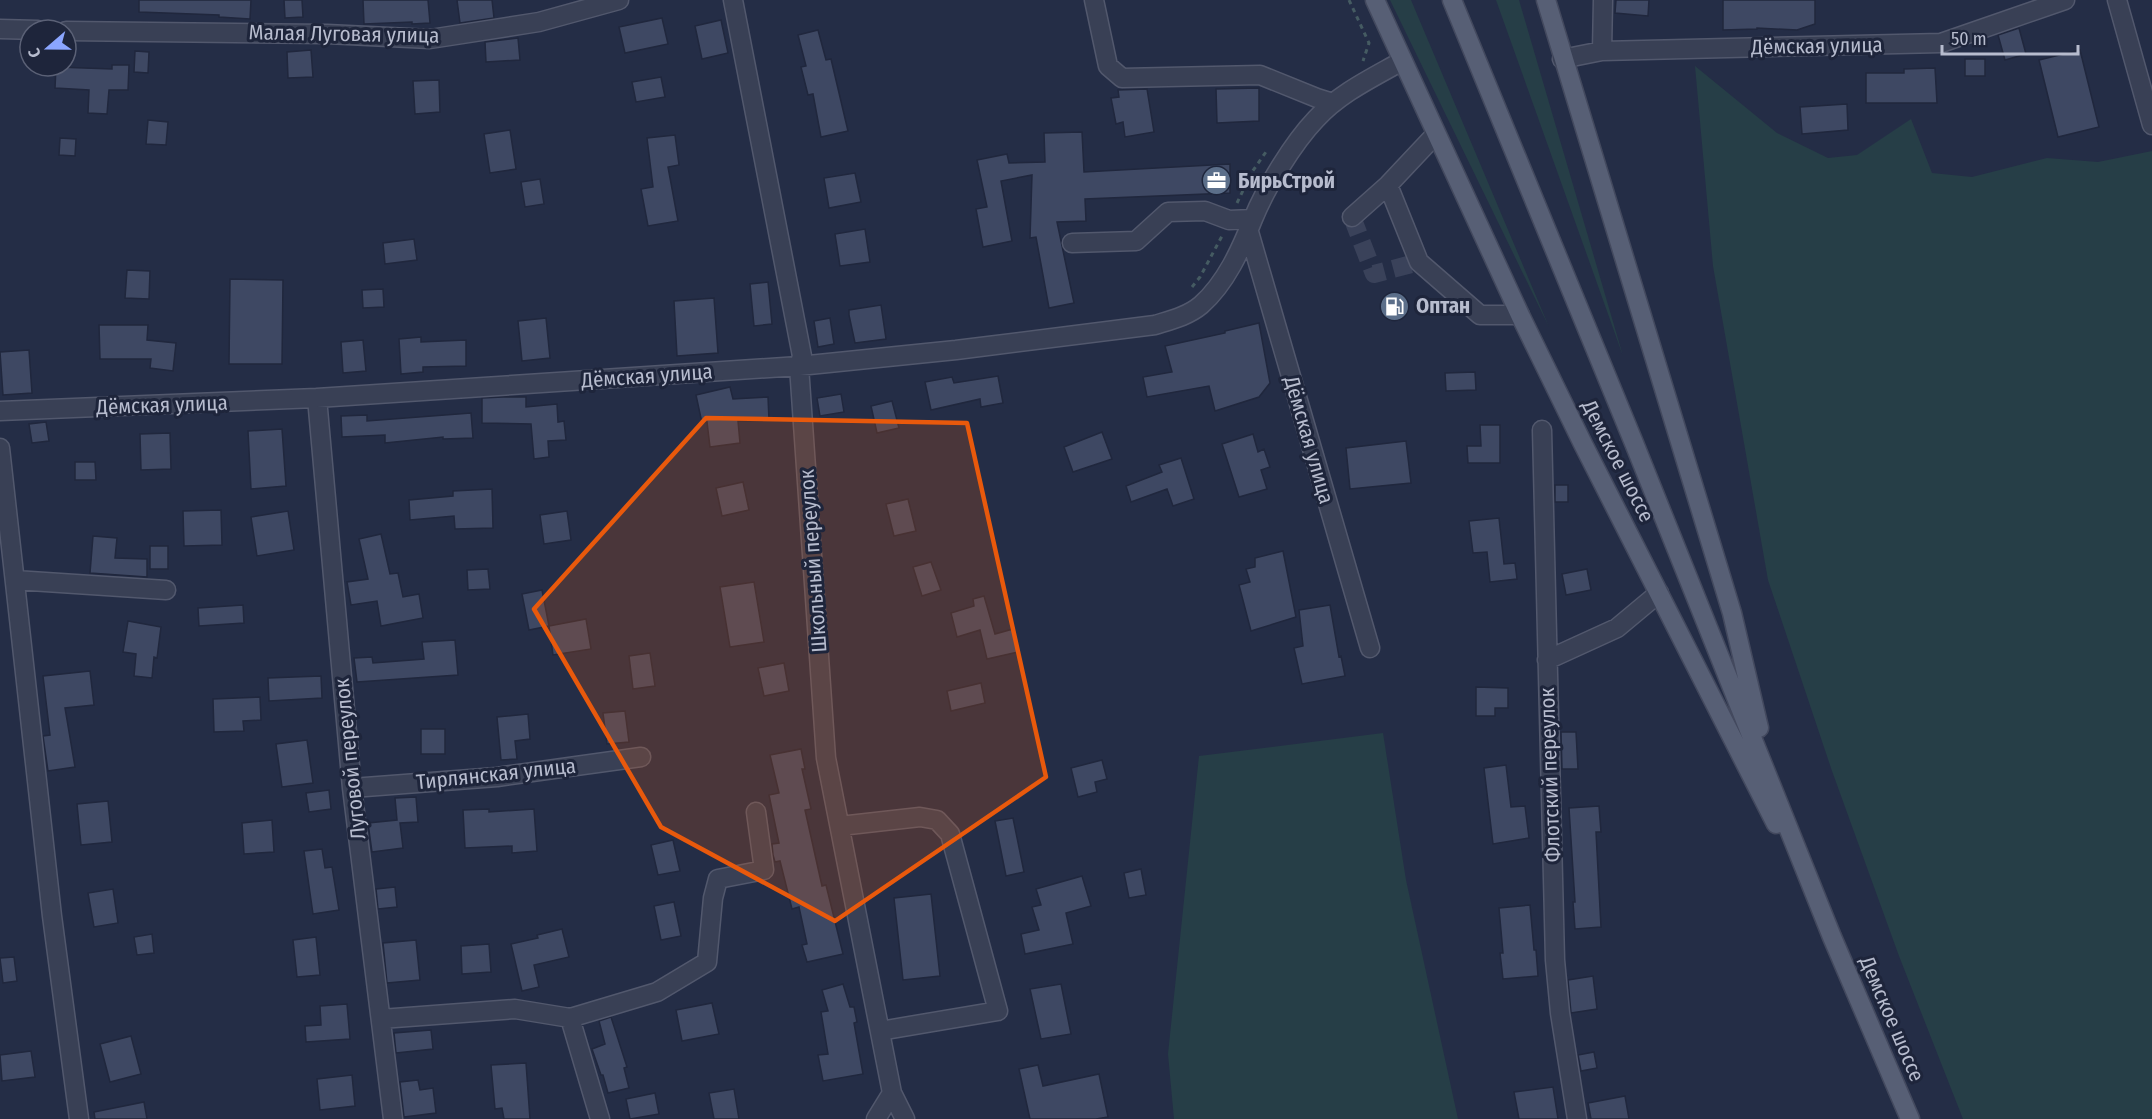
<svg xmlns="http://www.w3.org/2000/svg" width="2152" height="1119" viewBox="0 0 2152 1119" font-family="'Fira Sans Condensed',sans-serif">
<rect width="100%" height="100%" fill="#242d46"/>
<!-- green -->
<path fill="#263e47" d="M1390 0H1411L1549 327Z
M1496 0H1519L1623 356Z
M1695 66 1777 133 1828 158 1857 155 1911 119 1932 173 1972 177 2047 158 2098 162 2152 151V1119H1963L1899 956 1832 771 1768 580 1713 266Z
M1383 733 1406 880 1458 1119H1174L1168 1054 1199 756Z"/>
<!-- building -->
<path fill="#3e4863" stroke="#20273d" stroke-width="1.5" d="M139 0H251L250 19 219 17V15L139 12Z
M284 0H302L303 17 285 18Z
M363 0H428L430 23 412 24V22L364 24Z
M457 0H492L494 18 460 23Z
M1616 0H1649L1648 16 1615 13Z
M1723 0H1815V24L1797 30 1757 28V29L1723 30Z
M662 18 668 44 625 53 619 27Z
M721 20 728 53 702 59 695 26Z
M2019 28 2026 54 2005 60 1998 35Z
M818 30 826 60 831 59 848 131 821 137 813 94 808 95 801 67 806 66 798 35Z
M518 38 520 60 486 62 485 42Z
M311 50 313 77 288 78 287 52Z
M2080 50 2099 127 2058 137 2039 60Z
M135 51 149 52 148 73 134 72Z
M1965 59H1985V76H1965Z
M112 65H129L128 90H109L107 114 88 113 89 90 55 88 56 67 112 69Z
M1935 68 1937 103H1866V73H1904V69Z
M661 77 665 97 636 102 632 82Z
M439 80 440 112 415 114 413 81Z
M1259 88V121L1217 123 1216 89Z
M1147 89 1154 132 1125 137 1123 122 1116 124 1111 98 1119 97 1118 90Z
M1847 104 1848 130 1802 134 1800 107Z
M148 120 168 122 166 145 146 144Z
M510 130 516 169 490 173 484 134Z
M1082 132 1084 172 1230 164V193L1085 199 1086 221 1057 222 1074 303 1049 308 1036 237 1030 238 1032 175 1001 181 1012 241 983 247 976 209 987 207 977 160 1007 154 1009 163 1045 162 1044 133Z
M675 135 679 165 668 167 678 221 648 226 641 189 653 187 647 138Z
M60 138 76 139 75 156 59 155Z
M855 173 861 202 829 208 824 178Z
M540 179 544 204 525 207 521 182Z
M865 229 870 262 840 266 835 234Z
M414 239 417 260 385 264 383 243Z
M127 270 150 271 149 299 125 298Z
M230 279 283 280 282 364H229Z
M768 282 772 324 754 326 750 284Z
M383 289 384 307 363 308 362 290Z
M714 298 718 353 677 356 674 301Z
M881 305 886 339 855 343 849 315V310Z
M546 318 550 358 522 361 518 321Z
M830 318 834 344 818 347 814 321Z
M1259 323 1270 383 1259 397 1215 411 1209 386 1147 397 1143 377 1172 372 1165 346 1225 333V331Z
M99 325H148L147 340 176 343 173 371 150 368 151 359H100Z
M421 337V342L466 340V366L423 367V372L401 374 399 339Z
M363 340 366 371 343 373 341 342Z
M29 350 32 393 3 395 0 352Z
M1475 372 1476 390 1446 391 1445 373Z
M998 376 1003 403 981 407 980 399 931 410 925 382 952 377 954 383Z
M730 387 733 399 768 397 769 420 738 421 740 443 710 447 707 422 702 423 696 395Z
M841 394 844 412 820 416 817 398Z
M503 397H526V407L557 404 558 422 564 421 566 440 548 441 549 457 534 459 531 424 482 423V398Z
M892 401 899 428 877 433 871 406Z
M471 413 473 438 443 439V437L385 443V435L342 437 341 416 367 415V421Z
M46 422 49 441 32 443 29 424Z
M1480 425H1500V463H1468L1467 446H1481Z
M282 429 286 486 251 489 248 431Z
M1102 432 1112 459 1073 472 1064 447Z
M170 433 171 469 141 470 140 434Z
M1253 434 1258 452 1264 449 1270 467 1261 470 1267 489 1239 497 1222 444Z
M1406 441 1411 483 1350 489 1346 448Z
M1181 458 1194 499 1173 506 1167 489 1131 502 1126 486 1162 472 1159 465Z
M75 462H95L96 480H75Z
M743 482 749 510 722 516 716 488Z
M1555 485H1568V502H1555Z
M492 489 493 528 455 529 454 516 410 520 409 500 453 496V491Z
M908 499 916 531 894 536 886 504Z
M221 510 222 545 184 546 183 511Z
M288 511 294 550 257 556 251 517Z
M567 511 571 540 544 544 540 515Z
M1499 518 1504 564 1515 563 1517 579 1490 582 1487 552 1473 553 1469 521Z
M381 534 390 574 398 573 403 597 419 594 423 618 381 626 377 601 351 605 347 582 368 579 359 539Z
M93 536 117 538 115 558 147 559V577L90 573Z
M150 546H168V569H150Z
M1283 551 1296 617 1251 631 1239 585 1250 582 1246 569 1255 567V558Z
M931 562 941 590 922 596 913 567Z
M488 569 490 589 468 590 467 570Z
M1587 569 1591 590 1566 595 1562 574Z
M754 582 764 642 730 647 720 587Z
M542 590 549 626 529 630 522 594Z
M984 596 995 634 1013 629 1018 652 987 659 980 630 957 637 951 613 974 606 973 599Z
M243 605 244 623 199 626 198 608Z
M1330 605 1339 657 1341 656 1345 676 1302 684 1294 648 1303 646 1299 610Z
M586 619 591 649 553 655 549 626Z
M128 621 161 627 157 658 154 657 152 678 134 676 136 654 123 652Z
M455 640 458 675 357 682 354 658 372 657 373 663 424 659 422 642Z
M650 653 655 686 633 689 629 656Z
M784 663 789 691 764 696 758 668Z
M90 671 94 705 65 708 75 767 48 771 43 736 50 735 43 676Z
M321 676 322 698 269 701 268 678Z
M981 683 985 703 951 711 947 691Z
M1476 687 1508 688V708H1495V716H1476Z
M260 697 261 720 243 721 244 731 214 732 213 699Z
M625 711 629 742 607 744 603 713Z
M528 714 530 739 515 741 517 759 501 760 497 717Z
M421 729H445V754H421Z
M1561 732H1576L1578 769H1562Z
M307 740 313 783 282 787 276 744Z
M801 749 805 769H802L811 809 805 810 822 886 826 885 843 954 807 962 802 945 807 944 799 907 792 909 780 861 775 862 773 855 772 844 779 843 769 795 779 793 770 755Z
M1102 760 1107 779 1095 782 1097 792 1078 797 1071 768Z
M1506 765 1511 807 1525 806 1529 838 1493 844 1484 768Z
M329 790 331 809 309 812 306 793Z
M416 797 418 822 400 823 403 848 372 852 368 823 397 820 395 798Z
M108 801 112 842 81 845 77 804Z
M1599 806 1601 832H1596L1601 927 1575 929 1573 902H1575L1569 808Z
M489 809V812L534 809 537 851 512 853V846L465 848 463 810Z
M1013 818 1024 872 1006 876 995 821Z
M272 820 274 852 244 854 242 823Z
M673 840 680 871 658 875 651 845Z
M322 849 325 868 332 867 339 910 313 914 304 851Z
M1141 869 1146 895 1129 898 1124 873Z
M1082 876 1091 906 1066 913 1073 944 1025 954 1021 934 1039 930 1032 907 1041 905 1036 889Z
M395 887 397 907 378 909 376 889Z
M113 889 118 923 94 927 88 893Z
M931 894 940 976 903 980 894 898Z
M674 902 681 936 661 940 654 906Z
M1530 905 1534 950H1536L1538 976 1503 979 1500 953H1503L1499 908Z
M562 929 569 957 534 965 539 987 522 991 511 944 538 938 537 935Z
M152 934 154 953 137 955 134 937Z
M316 937 320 975 297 977 293 940Z
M416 940 420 980 387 983 383 943Z
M489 944 491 972 462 974 461 946Z
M14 957 17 981 3 983 0 958Z
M1593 976 1597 1009 1571 1013 1568 980Z
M843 984 850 1007H854L857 1022 854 1023 863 1074 823 1081 818 1055 828 1054 821 1012 828 1011 822 990Z
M1061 984 1071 1034 1041 1039 1030 989Z
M712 1003 719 1034 682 1041 676 1010Z
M347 1004 350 1039 306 1042 305 1026 321 1025 320 1006Z
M611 1017 627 1067 624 1068 629 1088 608 1093 603 1075H601L592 1049 605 1044 599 1021Z
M431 1030 433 1049 396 1053 394 1033Z
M131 1036 141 1074 110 1082 100 1044Z
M31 1051 35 1077 2 1081 0 1055Z
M1594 1052 1597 1068 1581 1071 1578 1055Z
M526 1063 530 1119H504L502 1108 495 1109 491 1065Z
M1038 1065 1043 1086 1099 1074 1108 1117 1096 1119H1030L1019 1069Z
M352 1075 355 1106 320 1110 317 1079Z
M418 1080 420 1090 433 1088 436 1113 404 1117 400 1082Z
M1553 1087 1558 1119H1519L1514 1092Z
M734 1089 739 1119H714L709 1093Z
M655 1093 659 1114 630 1119 626 1099Z
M1625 1096 1629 1119H1591L1588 1103Z
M144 1102 147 1119H95L94 1112Z"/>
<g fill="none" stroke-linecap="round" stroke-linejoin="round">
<!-- minor-tunnel -->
<path stroke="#3a425a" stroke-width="18" stroke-dasharray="18 9" stroke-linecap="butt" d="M1352 217 1374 274 1419 262"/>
<defs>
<path id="minor" d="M733 0 802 356 799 366 826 758 892 1093 905 1119
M1094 0 1108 66 1122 78 1260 75 1317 98 1333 103
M2117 0 2152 125
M0 29 38 30
M66 31 327 34 430 39 539 22 619 0
M1602 51 1603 0
M1562 59 1602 51 1941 43 2065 0
M1388 185 1419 262 1480 315H1520
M1352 217 1388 185 1436 134
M1249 232 1370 648
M1072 243 1136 241 1168 212 1205 211 1229 220 1253 219
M317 398 352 788 393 1119
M0 411 317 398 799 366 956 350 1155 325C1171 320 1188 316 1201 305 1226 283 1241 249 1253 219 1265 189 1293 143 1316 119 1340 93 1372 78 1402 61
M1542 430 1555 960 1560 1013 1577 1119
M0 448 52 916 79 1119
M15 580 166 590
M1547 660 1617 628 1659 593
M352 788 497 777 641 757
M840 826 920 817 937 820 950 834 998 1011 880 1031
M570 1018 657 992 707 962 713 898 718 879 764 870 756 812
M381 1019 515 1009 570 1018 600 1119
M876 1119 892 1093"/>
<path id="major" d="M1375 0 1520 315 1583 444 1776 824
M1452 0 1634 443 1832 937 1910 1119
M1546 0 1732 613 1759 728"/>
</defs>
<!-- minor casing -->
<use href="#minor" stroke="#52586d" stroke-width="21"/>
<!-- major casing -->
<use href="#major" stroke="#43495e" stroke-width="21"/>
<!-- path -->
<path stroke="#455b62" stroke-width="3" stroke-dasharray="4.5 4.5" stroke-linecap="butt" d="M1349 0 1369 43 1363 61
M1237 203 1252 172 1268 149
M1192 287 1200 277 1222 236"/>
<!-- minor -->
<use href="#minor" stroke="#394055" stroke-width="18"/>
<!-- major -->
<use href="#major" stroke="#575f75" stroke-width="18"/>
</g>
<!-- marked area -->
<path fill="#e8590c" fill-opacity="0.2" stroke="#e8590c" stroke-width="4.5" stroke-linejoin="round" d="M706 418 967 423 1046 777 835 921 661 827 534 609Z"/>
<!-- icons -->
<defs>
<symbol id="office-disc" viewBox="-11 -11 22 22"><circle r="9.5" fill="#5c6f8a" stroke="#1e253b"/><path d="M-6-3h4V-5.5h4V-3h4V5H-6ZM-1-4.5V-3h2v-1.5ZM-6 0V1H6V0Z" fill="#fff"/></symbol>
<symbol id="fuel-disc" viewBox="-11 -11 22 22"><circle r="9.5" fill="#5c6f8a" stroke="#1e253b"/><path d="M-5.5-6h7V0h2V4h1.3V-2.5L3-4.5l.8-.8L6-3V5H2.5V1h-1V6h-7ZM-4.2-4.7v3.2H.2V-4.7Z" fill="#fff"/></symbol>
</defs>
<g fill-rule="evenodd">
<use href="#office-disc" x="1200" y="164" width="33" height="33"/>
<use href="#fuel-disc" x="1378" y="290" width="33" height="33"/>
</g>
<g text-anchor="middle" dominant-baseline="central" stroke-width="6" stroke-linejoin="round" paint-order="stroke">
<!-- street labels -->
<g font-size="21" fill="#b7bcce" stroke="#1e253b">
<text transform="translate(344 34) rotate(1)">Малая Луговая улица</text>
<text transform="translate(1817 46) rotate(-1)">Дёмская улица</text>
<text transform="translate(647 376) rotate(-4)">Дёмская улица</text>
<text transform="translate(162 405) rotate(-2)">Дёмская улица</text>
<text transform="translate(1309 440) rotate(74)">Дёмская улица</text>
<text transform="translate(1618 461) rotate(63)">Демское шоссе</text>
<text transform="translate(813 561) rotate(-94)">Школьный переулок</text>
<text transform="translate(350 759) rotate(-96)">Луговой переулок</text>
<text transform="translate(496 774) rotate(-6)">Тирлянская улица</text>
<text transform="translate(1550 775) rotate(-92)">Флотский переулок</text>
<text transform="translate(1892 1019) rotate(67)">Демское шоссе</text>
</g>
<!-- poi labels -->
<g font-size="21" font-weight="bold" fill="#b7bcce" stroke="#1e253b" text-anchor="start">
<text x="1238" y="181">БирьСтрой</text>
<text x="1416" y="306">Оптан</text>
</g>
</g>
<!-- north arrow -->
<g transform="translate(48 48) rotate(250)"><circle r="28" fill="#1e253b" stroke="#5b6176" stroke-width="1.5"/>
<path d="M0-4.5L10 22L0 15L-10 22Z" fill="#8ba6ff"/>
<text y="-9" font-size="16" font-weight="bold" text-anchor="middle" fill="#b7bcce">С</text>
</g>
<!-- scale -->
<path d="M1942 45v9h136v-9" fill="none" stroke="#b7bcce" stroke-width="3"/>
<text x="1951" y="45" font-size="18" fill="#b7bcce" stroke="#1e253b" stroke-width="4.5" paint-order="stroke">50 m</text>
</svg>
